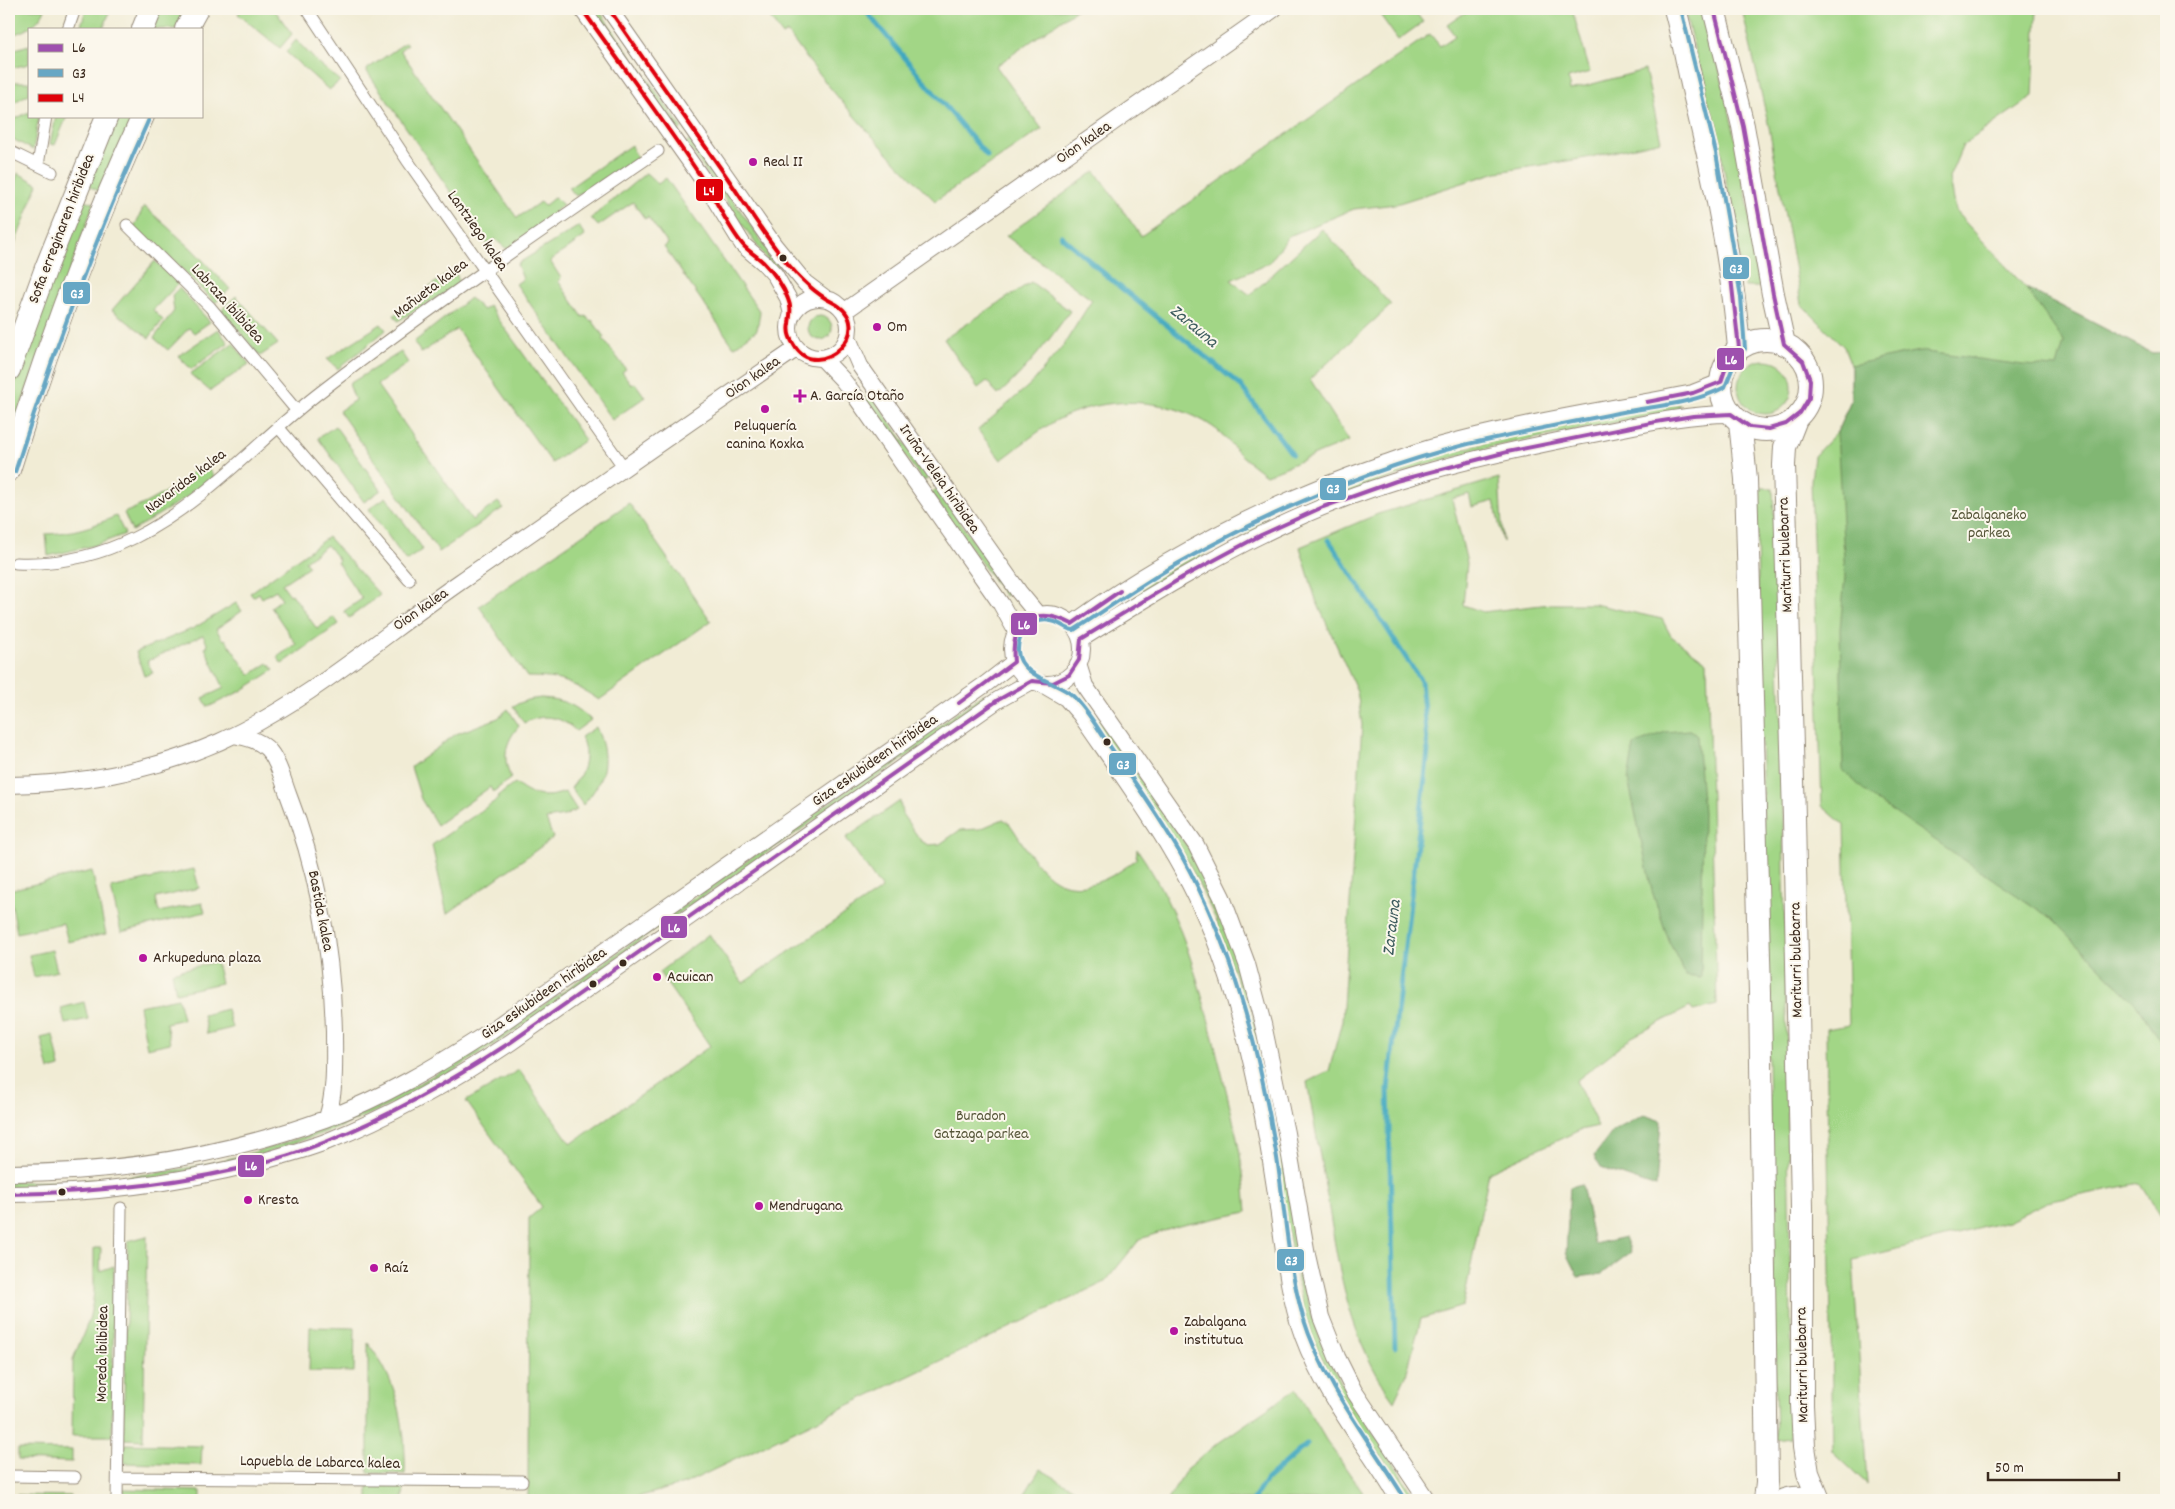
<svg xmlns="http://www.w3.org/2000/svg" width="2175" height="1509" viewBox="0 0 2175 1509" font-family="Dekko,sans-serif">
<rect width="100%" height="100%" fill="#fbf7ec"/>
<filter id="ink" filterUnits="userSpaceOnUse"><feTurbulence type="fractalNoise" baseFrequency=".02" numOctaves="2"/><feDisplacementMap in="SourceGraphic" scale="10" xChannelSelector="R" yChannelSelector="G"/><feConvolveMatrix kernelMatrix="1 2 1 2 8 2 1 2 1" color-interpolation-filters="sRGB"/></filter>
<filter id="wash" filterUnits="userSpaceOnUse"><feTurbulence type="fractalNoise" baseFrequency=".0096" numOctaves="4" result="noise"/><feDisplacementMap in="SourceGraphic" scale="20" xChannelSelector="R" yChannelSelector="G"/><feGaussianBlur stdDeviation="1.12" result="paint"/><feColorMatrix in="noise" values="0 0 0 0 0 0 0 0 0 0 0 0 0 0 0 0 0 1.4 0 .05"/><feComposite in="paint" operator="in"/></filter>
<g filter="url(#wash)">
<rect width="100%" height="100%" fill="#f1ecd5"/>
<!-- green -->
<path fill="#a2d686" stroke="#6e8052" d="M9 9H45C40 24 23 33 9 35Z
M86 9H111L103 29H80Z
M161 9H186L176 29H153Z
M241 9H274L292 34 280 48 238 14Z
M591 9H598L682 128 678 132Z
M764 9H1077L996 66 1042 129 935 201C881 148 831 93 787 32L782 35Z
M1376 9H1413L1423 22 1398 40Z
M1470 9H1572L1590 72 1568 78 1570 90 1645 70 1661 141 1586 158 1497 172 1396 204 1354 209 1289 236 1269 263 1231 280 1250 295 1322 229 1391 305 1310 379 1349 441 1266 475C1258 469 1250 463 1242 456 1232 447 1224 434 1213 427 1169 396 1104 395 1057 420 1037 431 1019 447 1001 460L978 430 1033 382 1065 343 1092 300 1006 236 1095 171 1141 236 1430 34 1440 46 1455 36 1447 25Z
M1684 9H1703C1730 100 1747 194 1762 287H1745L1720 147Z
M1742 9H2037L2033 96 1963 145 1949 178 1955 211 2026 288 2152 353H2166V1223L2140 1183 2047 1202 2008 1221 1853 1260 1867 1484 1833 1452 1826 1029 1849 1025 1844 825 1822 806 1811 481 1814 456 1837 432 1851 400V365L1844 347 1801 304 1769 127Z
M296 40 318 63 340 81 329 90 286 52Z
M406 42 408 44 400 50 517 218 540 202 544 206 555 197 563 205 508 250 495 239 487 244 366 70Z
M29 45V64L11 68 9 67V51Z
M9 82H29V94L9 105Z
M29 112V116H39L33 150 9 137V122Z
M56 116H67L55 145 50 144Z
M117 116H134L99 191 88 186Z
M691 140 779 266 774 270 686 143Z
M631 145 637 159 576 196 569 188Z
M18 173 38 184 9 259V200Z
M646 173 658 184 666 178 760 312 757 330 734 347 664 247 668 244 648 217 645 219 633 202 598 226 591 218Z
M83 200 94 203 9 439V400L42 304Z
M144 206 191 248 230 289 215 303 175 262 134 228Z
M579 226 585 236 550 261 561 278 558 281 583 317 586 316 590 321 592 320 604 337 603 339 626 369 622 372 632 385 635 383 645 397 612 420 516 284 523 279 517 264Z
M155 261 178 284 153 310 163 320 149 338 112 310Z
M454 268 460 284 398 321 394 315Z
M1031 282 1070 311C1048 342 1026 370 998 395L987 381 978 388 944 339Z
M179 288 210 322 194 333 189 328 168 350 154 338 174 311 172 295Z
M236 296 278 344 260 356 221 310Z
M470 298 483 310 489 306 585 440 552 463 457 329 421 353 414 342Z
M808 328a12 12 0 1 1 24 0a12 12 0 1 1-24 0Z
M381 324 386 330 338 369 327 359Z
M218 329 228 343 191 369 178 356Z
M233 343 249 364 210 391 190 374Z
M401 352 408 363 377 385 472 520 498 502 503 508 439 552 339 411 355 400 349 384Z
M1738 387a27 27 0 1 1 54 0a27 27 0 1 1-54 0Z
M870 393 929 478 923 481 864 398Z
M1679 404 1680 410 1491 447 1422 466 1281 518 1212 550 1118 607 1114 601C1169 570 1223 537 1280 511 1407 455 1543 428 1679 404Z
M335 426 381 490 364 502 318 438Z
M204 463 214 477 184 499 132 531 124 513C157 499 177 486 204 463Z
M1499 478 1503 542 1494 501 1472 507 1469 494 1452 499 1467 563 1463 605 1483 612 1550 604H1594L1662 619 1671 636 1707 662 1717 1005 1693 1011 1690 1007 1632 1037 1576 1081 1598 1126 1580 1130 1489 1172 1463 1306 1421 1319 1406 1375 1394 1401C1350 1341 1339 1273 1328 1202 1321 1162 1314 1122 1307 1082L1329 1071 1342 1021 1362 725 1357 691 1316 600 1300 547 1378 514Z
M1756 488H1773L1782 751 1792 1389 1790 1438 1776 1440Z
M937 489 1009 592 1005 596 931 493Z
M386 497 423 549 406 561 369 509Z
M629 503 711 621 599 700C572 682 560 677 527 677L479 606Z
M116 516 125 534 96 545 48 556 46 534C72 533 92 527 116 516Z
M328 537 380 595 349 618 344 611 362 599 337 562 339 560 327 545 305 561 309 566 282 584 290 595 292 594 317 629 334 617 339 624 282 664 277 657 296 644 271 607 282 599 276 590 262 598 259 593 253 597 250 593Z
M236 603 242 611 216 629 223 640 225 639 250 675 268 663 274 670 241 691 208 707 203 698 224 688 205 648 208 646 203 635 147 661 153 673 144 676 136 652 194 628Z
M984 694 989 700 646 936 538 1016 450 1073 390 1105 343 1126 261 1155 135 1183 9 1188V1181C138 1186 273 1159 388 1100 489 1048 581 979 673 913 777 840 880 767 984 694Z
M541 698C562 699 576 705 591 720L576 731C561 716 543 713 524 723L513 706 527 700Z
M508 709 519 726C505 742 502 758 511 778L493 792 490 787 437 825 421 799 411 767 456 734 498 718Z
M1096 715 1190 850 1222 917 1245 986 1263 1060 1288 1183 1299 1261 1310 1309 1323 1347 1345 1390 1402 1476 1416 1500H1409L1397 1478 1360 1428 1339 1393 1317 1348 1304 1311 1239 988 1216 919 1184 854 1091 719Z
M596 727C610 758 606 779 583 805L571 788C585 772 589 756 581 737Z
M515 783C530 797 546 799 565 792L577 810 564 816 546 819 553 838 447 914 432 845 498 799 497 797Z
M900 801 902 814 921 841 929 845 940 844 960 830 980 829 1003 819 1009 823C1020 838 1032 861 1046 873 1073 899 1112 880 1136 859L1137 849C1181 911 1199 982 1217 1054 1230 1105 1244 1159 1247 1212L1179 1226 1140 1239 1105 1282 684 1484 627 1500H528L529 1218 542 1207 466 1101 519 1070 571 1144 710 1046 659 972 709 934 743 983 882 889 846 838Z
M194 869 199 888 156 898 159 912 202 903 205 912 121 932 111 888Z
M92 871 106 934 68 942 63 923 17 933 9 890Z
M52 950 57 971 34 977 29 955Z
M216 962 221 983 176 993 172 972Z
M178 998 183 1019 166 1023 170 1043 147 1048 139 1006Z
M84 1002 88 1019 65 1024 61 1008Z
M227 1009 232 1028 207 1034 203 1015Z
M53 1035 60 1067 49 1070 41 1038Z
M147 1236 143 1440 123 1439 128 1241Z
M94 1248H101L100 1271 114 1266 112 1436H72L73 1359 89 1320 92 1306 94 1292Z
M310 1327 355 1328 354 1372 309 1371Z
M368 1343C375 1353 383 1364 388 1376 402 1405 406 1443 405 1474L368 1473Z
M1296 1389 1326 1440 1368 1500H1168L1186 1470 1214 1446Z
M125 1444 202 1446 201 1465 124 1463Z
M18 1449 72 1450V1462L18 1460Z
M1040 1469 1081 1493 1076 1500H1021Z
M404 1485 403 1500H368V1486Z
M123 1489 201 1491V1500H123Z
M17 1495 71 1496V1500H17Z"/>
<!-- forest -->
<path fill="#81b773" stroke="#5e7048" d="M2026 288 2152 353 2166 352V382L2159 387 2166 398V1051L2137 1005 2052 919 1871 797 1843 770 1840 629 1845 577 1837 432 1851 400V365L1919 351 2023 365 2057 367 2064 342Z
M1690 730 1697 736 1703 814 1701 978 1686 976 1669 941 1652 891 1628 779 1634 745 1665 732Z
M1644 1115 1661 1121 1656 1187 1601 1168 1594 1156 1613 1131Z
M1582 1184 1594 1244 1625 1237 1631 1252 1602 1274 1578 1277 1566 1253 1570 1187Z"/>
<g fill="none" stroke-linecap="round" stroke-linejoin="round">
<!-- stream -->
<path stroke="#3fa8bf" stroke-width="5" d="M864 9 987 156
M1061 236 1114 282 1240 385 1292 454
M1329 540 1421 681 1428 752 1388 1089 1395 1347
M1253 1500 1266 1480 1307 1444"/>
</g>
</g>
<g filter="url(#ink)">
<g fill="none" stroke-linecap="round" stroke-linejoin="round">
<defs>
<path id="pedestrian" d="M307 9 407 160 625 469
M68 29 75 9
M9 151 52 172
M38 165 46 116
M127 225 210 307 297 411
M279 428 409 580
M16 563C59 565 98 556 136 537 206 502 258 440 319 393 429 308 544 229 658 151
M9 1476 75 1477
M118 1478 522 1481
M117 1500 121 1208"/>
<path id="minor" d="M582 9 703 180 743 245 764 263 775 275 788 298 792 314
M609 9 774 245 805 283 825 298
M789 328a30 30 0 1 1 60 0a30 30 0 1 1-60 0Z
M845 311 1274 9
M848 338 860 366 1019 592 1038 615
M822 358 842 379 856 397 1001 604 1016 631
M1012 649a35 35 0 1 1 70 0a35 35 0 1 1-70 0Z
M1072 624C1167 556 1269 503 1380 465 1398 459 1416 452 1434 447 1519 423 1607 410 1693 393L1721 382
M1081 639C1148 597 1216 555 1288 522 1381 479 1482 456 1582 436 1631 427 1680 414 1731 414
M1078 664 1085 686 1196 845 1222 897 1247 964 1263 1024 1286 1133 1307 1255 1321 1317 1337 1357 1354 1391 1427 1500
M1042 684 1066 698 1080 714C1132 790 1186 860 1218 948 1246 1024 1263 1107 1275 1187 1283 1237 1286 1289 1303 1336 1325 1396 1367 1446 1399 1500
M234 735C247 737 262 741 270 752 279 763 283 781 288 794 318 871 332 950 334 1032 334 1061 336 1090 327 1118
M9 785C81 784 153 771 219 742 307 703 382 636 460 582 572 505 684 425 796 349
M9 1173C117 1173 223 1156 325 1119 383 1098 438 1065 489 1032L987 683 1014 662
M9 1194C94 1194 173 1184 256 1163 280 1156 305 1150 328 1141 393 1115 453 1081 511 1042L998 700 1032 681"/>
<path id="secondary" d="M1675 9C1683 38 1688 68 1695 98 1715 182 1732 262 1739 348
M1714 9 1743 126 1773 294 1784 344
M143 29 151 9
M186 29 197 9
M1721 385a45 45 0 1 1 90 0a45 45 0 1 1-90 0Z
M9 370 46 268 107 116
M1796 419 1785 447 1784 465 1794 817 1802 1207V1405L1804 1447 1808 1473 1819 1500
M1740 422 1746 479 1760 993 1767 1482 1765 1500
M9 470C46 349 90 231 143 116
M1784 1500C1792 1497 1803 1497 1811 1500"/>
</defs>
<!-- pedestrian casing -->
<use href="#pedestrian" stroke="#968b7a" stroke-width="13"/>
<!-- minor casing -->
<use href="#minor" stroke="#968b7a" stroke-width="18"/>
<!-- secondary casing -->
<use href="#secondary" stroke="#968b7a" stroke-width="24"/>
<!-- pedestrian -->
<use href="#pedestrian" stroke="#fff" stroke-width="11"/>
<!-- minor -->
<use href="#minor" stroke="#fff" stroke-width="16"/>
<!-- secondary -->
<use href="#secondary" stroke="#fff" stroke-width="22"/>
<defs>
<path id="bus-1" d="M1647 402 1693 393 1721 382 1727 364 1739 348 1729 260
M959 703 1014 662C1010 620 1036 605 1072 624L1120 591
M9 1194C113 1192 231 1180 328 1141 393 1115 453 1080 511 1042L998 700 1032 681 1053 683 1069 675 1079 660 1081 639 1183 577 1261 535 1323 507 1396 481 1507 452 1656 422 1693 416 1731 414 1750 427 1769 429 1786 424 1800 413 1809 398 1810 380 1803 361 1784 344 1773 294 1743 126 1714 9"/>
<path id="bus-2" d="M15 472C53 351 97 234 149 119
M1404 1497C1368 1439 1323 1383 1303 1317 1288 1265 1285 1211 1277 1158 1260 1052 1233 947 1180 853 1159 816 1134 781 1109 745 1098 729 1087 709 1072 695 1057 682 1019 676 1018 651 1017 634 1033 617 1051 621 1060 622 1066 630 1074 630 1112 606 1147 580 1186 559 1274 510 1370 469 1468 444 1520 432 1572 422 1623 412 1657 406 1695 403 1725 387L1733 367 1745 349 1741 297 1716 153 1681 9"/>
<path id="bus-3" d="M582 9C622 66 665 122 703 180 717 201 727 226 743 245 748 251 757 256 763 262 773 272 783 285 788 299 792 309 790 314 789 324 787 332 790 339 794 345 817 386 882 327 832 302 789 280 752 213 724 173 686 119 647 64 609 9"/>
</defs>
<!-- bus-1 casing -->
<use href="#bus-1" stroke="#fbf7ec" stroke-width="8"/>
<!-- bus-2 casing -->
<use href="#bus-2" stroke="#fbf7ec" stroke-width="8"/>
<!-- bus-3 casing -->
<use href="#bus-3" stroke="#fbf7ec" stroke-width="8"/>
<!-- bus-1 -->
<use href="#bus-1" stroke="#9e50ae" stroke-width="4"/>
<!-- bus-2 -->
<use href="#bus-2" stroke="#67a7c4" stroke-width="4"/>
<!-- bus-3 -->
<use href="#bus-3" stroke="#e00109" stroke-width="4"/>
</g>
</g>
<!-- markers -->
<g fill="#b5179e" stroke="#fbf7ec" stroke-width="2">
<circle cx="753" cy="162" r="5"/>
<circle cx="877" cy="327" r="5"/>
<path d="M797.5 388.5h5v5h5v5h-5v5h-5v-5h-5v-5h5z"/>
<circle cx="765" cy="409" r="5"/>
<circle cx="143" cy="958" r="5"/>
<circle cx="657" cy="977" r="5"/>
<circle cx="248" cy="1200" r="5"/>
<circle cx="759" cy="1206" r="5"/>
<circle cx="374" cy="1268" r="5"/>
<circle cx="1174" cy="1331" r="5"/>
</g>
<g fill="#3b2a1e" stroke="#fbf7ec" stroke-width="2">
<circle cx="783" cy="258" r="4.5"/>
<circle cx="1107" cy="742" r="4.5"/>
<circle cx="623" cy="963" r="4.5"/>
<circle cx="593" cy="984" r="4.5"/>
<circle cx="62" cy="1192" r="4.5"/>
</g>
<g text-anchor="middle" dominant-baseline="central" stroke-width="4" stroke-linejoin="round" paint-order="stroke">
<!-- street labels -->
<g font-size="16" fill="#3b2a1e" stroke="#fbf7ec">
<text transform="translate(1084 143) rotate(-35)">Oion kalea</text>
<text transform="translate(62 229) rotate(-69)">Sofia erreginaren hiribidea</text>
<text transform="translate(477 231) rotate(55)">Lantziego kalea</text>
<text transform="translate(431 289) rotate(-37)">Mañueta kalea</text>
<text transform="translate(227 304) rotate(48)">Labraza ibilbidea</text>
<text transform="translate(753 378) rotate(-35)">Oion kalea</text>
<text transform="translate(939 479) rotate(55)">Iruña-Veleia hiribidea</text>
<text transform="translate(186 482) rotate(-37)">Navaridas kalea</text>
<text transform="translate(1786 555) rotate(-92)">Mariturri bulebarra</text>
<text transform="translate(421 610) rotate(-35)">Oion kalea</text>
<text transform="translate(875 761) rotate(-35)">Giza eskubideen hiribidea</text>
<text transform="translate(320 911) rotate(79)">Bastida kalea</text>
<text transform="translate(1797 960) rotate(-91)">Mariturri bulebarra</text>
<text transform="translate(544 994) rotate(-35)">Giza eskubideen hiribidea</text>
<text transform="translate(103 1354) rotate(-89)">Moreda ibilbidea</text>
<text transform="translate(1803 1365) rotate(-91)">Mariturri bulebarra</text>
<text transform="translate(320 1463) rotate(1)">Lapuebla de Labarca kalea</text>
</g>
<!-- poi labels -->
<g font-size="16" fill="#3b2a1e" stroke="#fbf7ec" text-anchor="start">
<text x="763" y="162">Real II</text>
<text x="887" y="327">Om</text>
<text x="810" y="396">A. García Otaño</text>
<text x="765" y="426" text-anchor="middle">Peluquería<tspan x="765" dy="18">canina Koxka</tspan></text>
<text x="153" y="958">Arkupeduna plaza</text>
<text x="667" y="977">Acuican</text>
<text x="258" y="1200">Kresta</text>
<text x="769" y="1206">Mendrugana</text>
<text x="384" y="1268">Raíz</text>
<text x="1184" y="1322">Zabalgana<tspan x="1184" dy="18">institutua</tspan></text>
</g>
<!-- park labels -->
<g font-size="16" fill="#555538" stroke="#fbf7ec">
<text x="1989" y="515">Zabalganeko<tspan x="1989" dy="18">parkea</tspan></text>
<text x="981" y="1116">Buradon<tspan x="981" dy="18">Gatzaga parkea</tspan></text>
</g>
<!-- water labels -->
<g font-size="18" font-style="italic" fill="#3d5c5e" stroke="#fbf7ec">
<text transform="translate(1193 327) rotate(40)">Zarauna</text>
<text transform="translate(1393 928) rotate(-83)">Zarauna</text>
</g>
</g>
<g stroke="#fbf7ec" stroke-width="2">
<rect x="695" y="178" width="29" height="24" rx="5" fill="#e00109"/>
<rect x="1722" y="256" width="28" height="24" rx="5" fill="#67a7c4"/>
<rect x="62" y="281" width="29" height="24" rx="5" fill="#67a7c4"/>
<rect x="1716" y="347" width="29" height="24" rx="5" fill="#9e50ae"/>
<rect x="1319" y="477" width="28" height="24" rx="5" fill="#67a7c4"/>
<rect x="1010" y="612" width="28" height="24" rx="5" fill="#9e50ae"/>
<rect x="1108" y="752" width="29" height="24" rx="5" fill="#67a7c4"/>
<rect x="660" y="915" width="28" height="24" rx="5" fill="#9e50ae"/>
<rect x="237" y="1154" width="28" height="24" rx="5" fill="#9e50ae"/>
<rect x="1276" y="1248" width="29" height="24" rx="5" fill="#67a7c4"/>
</g>
<g font-size="14" text-anchor="middle" font-weight="bold" fill="#fff">
<text x="709" y="195">L4</text>
<text x="1736" y="273">G3</text>
<text x="77" y="298">G3</text>
<text x="1731" y="364">L6</text>
<text x="1333" y="493">G3</text>
<text x="1024" y="629">L6</text>
<text x="1123" y="769">G3</text>
<text x="674" y="932">L6</text>
<text x="251" y="1170">L6</text>
<text x="1291" y="1265">G3</text>
</g>
<!-- margin -->
<rect width="2175" height="1509" fill="none" stroke="#fbf7ec" stroke-width="30"/>
<!-- legend -->
<rect x="28" y="28" width="175" height="90" fill="#fbf7ec" stroke="#aea59a"/>
<rect x="38" y="44" width="25" height="8" fill="#9e50ae" stroke="#aea59a"/>
<text x="72" y="52" font-size="15" fill="#3b2a1e">L6</text>
<rect x="38" y="69" width="25" height="8" fill="#67a7c4" stroke="#aea59a"/>
<text x="72" y="78" font-size="15" fill="#3b2a1e">G3</text>
<rect x="38" y="94" width="25" height="8" fill="#e00109" stroke="#aea59a"/>
<text x="72" y="102" font-size="15" fill="#3b2a1e">L4</text>
<!-- scale -->
<path d="M1988 1472v8h131v-8" fill="none" stroke="#3b2a1e" stroke-width="2.5"/>
<text x="1995" y="1472" font-size="15" fill="#3b2a1e" stroke="#fbf7ec" stroke-width="4" paint-order="stroke">50 m</text>
</svg>
